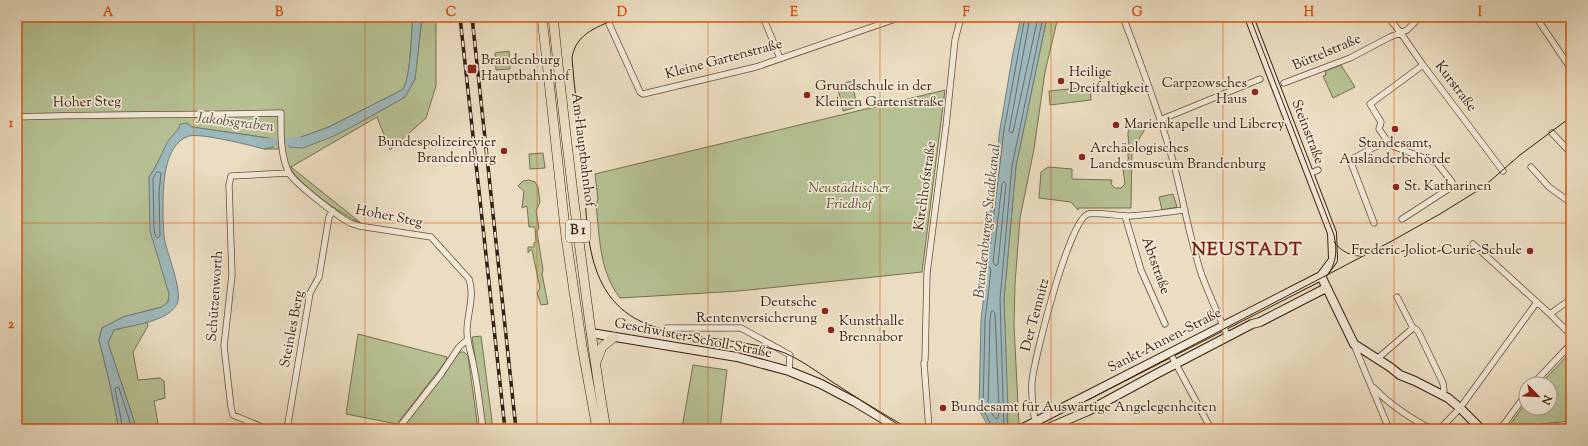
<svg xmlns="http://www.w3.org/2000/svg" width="1588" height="446" viewBox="0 0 1588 446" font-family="'Sorts Mill Goudy',serif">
<rect width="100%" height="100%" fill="#ebddc1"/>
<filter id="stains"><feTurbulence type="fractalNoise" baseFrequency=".005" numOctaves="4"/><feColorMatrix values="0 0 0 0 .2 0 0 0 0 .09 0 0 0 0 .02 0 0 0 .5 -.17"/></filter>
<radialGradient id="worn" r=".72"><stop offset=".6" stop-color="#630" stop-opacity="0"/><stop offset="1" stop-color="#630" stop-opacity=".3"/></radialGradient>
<!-- green -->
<path fill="#b6c193" stroke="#767050" d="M17 17H413C411 32 411 81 402 90L329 127 290 141 289 147 359 123 405 97 415 79 422 17H436V86L426 118 390 150 377 117 291 167 361 223C341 215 299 185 289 166 284 157 284 146 283 136L278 138 279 149H264L273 147 268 138 192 127 187 123C167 136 162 159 149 177L169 294 168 302 162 307 123 317 102 328 99 340 109 380 119 429H17Z
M1047 17H1058L1045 72 1034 149 1020 218 1015 284 1014 325 1019 424 1008 428 1004 299 1016 166Z
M509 51 510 69 496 70 495 53Z
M1341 65 1355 87 1333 98 1323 76 1326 75 1325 71Z
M852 81 857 107 843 111 837 85Z
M1090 87 1091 100 1050 105 1049 91Z
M945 90 922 272 739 291 620 298C599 270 600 239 596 205L598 199 595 174Z
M1148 124 1135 146 1132 147 1131 208H1078V210L1071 202 1039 198 1041 172 1048 167 1072 169V179L1112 180 1111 184 1115 188H1121L1125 184 1123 169H1125L1124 168V164L1128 165V159L1129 158H1128V153H1129L1128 152V148H1129L1128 143 1129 142 1128 137H1129H1128V132L1129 131 1127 129H1131V126L1127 125Z
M543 153 545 168 530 169 529 154Z
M529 180 535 182 538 187 540 202 536 211 539 228 537 232 543 270 542 274 548 304 541 305 537 293 540 288 532 250H530L528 253V247H534V243L536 242 535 227H529L527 206 522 208 524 191 518 186 523 181Z
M1173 194 1177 207 1162 210 1159 197Z
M147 322 148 326 133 352 138 380 160 378 164 381 165 398 154 401 158 423 140 429 135 424 108 343 114 330Z
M358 334 447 357 446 361 397 424 346 414Z
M481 336 493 429H486L472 337Z
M459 352H464L468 356 478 429H402L404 423 443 376Z
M1571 352V421L1541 424 1542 429H1507L1526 402V408H1550V384H1540Z
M693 365 727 370 720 429 682 428Z"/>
<!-- water -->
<path fill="#9db9bd" stroke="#747b77" d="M413 17H422L415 79 405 97 359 123 334 136 303 148 289 147 290 141 329 127 402 90C411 81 411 32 413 17Z
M1021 17H1047L1016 166 1004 299 1008 409 1007 417 1008 429H990L979 410 981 320 987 270 983 269 1000 129 1013 53Z
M187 123 192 127 268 138 273 140V147L264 149C249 145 202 133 189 136 161 145 163 194 163 218 164 225 163 234 165 242 168 255 181 288 178 301 172 322 131 325 114 330L108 343 135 424 140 429H119L109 380 99 340 102 328 123 317 162 307 168 302 169 294 150 231 149 177 155 168 168 141 179 128 180 124Z"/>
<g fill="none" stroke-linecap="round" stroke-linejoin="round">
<!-- shore -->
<path stroke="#6a6c65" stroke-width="1" d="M1030 17 1009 131 1011 133 1013 132 1038 17
M157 172H159L161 173 159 193 160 236 158 238 156 237 154 230 153 179Z
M1004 182 1006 184 998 264 996 266 993 262 1002 184Z
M993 311 995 313 999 408 998 418 996 419 988 408 990 320 991 312Z
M123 429 115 389 117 387 119 388 131 425 135 429
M993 429 983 409 985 320 991 271 988 264 1004 130 1025 17
M1004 429 1000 299 1012 166 1043 17"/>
<!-- canal -->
<path stroke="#9db9bd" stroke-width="7" d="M264 142H290L299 140"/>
<defs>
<path id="street" d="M606 17 640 92 643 94 756 67 901 17
M763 17 780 58
M1123 17C1141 64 1159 112 1173 161 1183 198 1189 236 1201 273 1209 295 1219 316 1228 337
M1388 17 1400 32 1423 65 1503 171
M1536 17 1571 69
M1284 83 1350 58 1390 37 1407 30 1420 17
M17 117C105 114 193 115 281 113 281 132 280 153 288 171 292 182 339 217 350 223 353 224 356 225 359 226L431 237 469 279C475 296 467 314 467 331 467 343 472 355 474 368 478 388 480 409 483 429
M1160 120 1260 79
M1552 133 1571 153
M1531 167 1549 187 1571 203
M1309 174 1318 170
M1125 216 1141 270 1165 324
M1402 219 1450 188 1452 182 1437 163 1390 145 1379 129 1381 122 1370 104 1423 65
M1374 223 1350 160 1386 141
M1473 244 1550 314 1571 335
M1397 297 1413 328 1416 329 1419 333 1443 383 1444 391 1442 396
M1550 314 1571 299
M667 328H741L790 355 789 371
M1354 345 1389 429
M1170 353 1211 429
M1377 359 1413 328
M925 360 927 273 946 126 955 40 961 17
M924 363 929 429
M1533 384 1571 344
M1374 388C1391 406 1410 418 1431 429
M1035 422C1033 408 1031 396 1032 382 1034 359 1069 220 1088 214 1094 212 1121 216 1130 216 1148 215 1167 212 1185 210
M267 429 233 415 231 407 224 346 232 275 229 185 231 176 289 173
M287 429 310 293 319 277 329 217 333 211
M400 429 402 424 441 374 459 347 468 339
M1440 429 1460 408 1537 302
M1499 429 1505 423 1526 394"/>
<path id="secondary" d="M1249 17 1332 233 1333 258
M1321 276 1354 344 1390 367 1400 375 1415 381 1448 398 1460 408 1481 429
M591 333 737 357 789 371 821 384 855 402 900 429
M1021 429 1321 276 1333 260
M1046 429 1088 411 1158 373 1252 324 1260 322 1326 288"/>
<path id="primary" d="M542 17 566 237 582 346 597 429
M553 17C561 94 570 172 580 249 588 309 595 369 606 429
M596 362 602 347 614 337"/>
</defs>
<!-- street casing -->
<use href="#street" stroke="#644e3a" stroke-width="7"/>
<!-- secondary casing -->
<use href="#secondary" stroke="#371e0d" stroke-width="10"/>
<!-- primary casing -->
<use href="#primary" stroke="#371e0d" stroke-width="10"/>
<!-- street -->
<use href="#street" stroke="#f2e9d7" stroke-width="5.5"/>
<!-- secondary -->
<use href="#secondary" stroke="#f2e9d7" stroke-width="8"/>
<!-- primary -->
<use href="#primary" stroke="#ebddc1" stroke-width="9"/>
<!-- tram -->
<path stroke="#371e0d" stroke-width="1" d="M620 17C599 27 576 32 572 58 574 91 580 124 583 157 588 221 579 303 655 327 681 335 711 338 738 342 754 345 769 347 785 353 801 360 816 371 831 381 856 397 880 413 905 429
M1250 17 1334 235C1337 249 1337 261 1329 273
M1334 242C1341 251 1350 256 1361 256
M1088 400 1390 242 1440 214 1482 188 1520 155 1571 117"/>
<defs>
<path id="rail" d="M460 17 505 429
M472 17 516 429"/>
</defs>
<!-- rail casing -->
<use href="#rail" stroke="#371e0d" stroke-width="3.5"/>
<!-- rail -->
<use href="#rail" stroke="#f2e9d7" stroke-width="2" stroke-dasharray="6" stroke-linecap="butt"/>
</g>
<!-- grid -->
<path fill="none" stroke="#d6530c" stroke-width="1" stroke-opacity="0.55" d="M194 17V429M365 17V429M537 17V429M708 17V429M880 17V429M1051 17V429M1223 17V429M1394 17V429M17 223H1571"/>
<!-- markers -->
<g fill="#8f2418" stroke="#f2e9d7" stroke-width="1.5">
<rect x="467" y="64" width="10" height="10" rx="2"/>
<circle cx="1061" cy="81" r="4"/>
<circle cx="1255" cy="92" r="4"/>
<circle cx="807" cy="95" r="4"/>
<circle cx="1116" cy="125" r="4"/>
<circle cx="1395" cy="129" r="4"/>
<circle cx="504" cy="151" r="4"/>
<circle cx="1082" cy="157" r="4"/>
<circle cx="1396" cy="187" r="4"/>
<circle cx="1530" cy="251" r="4"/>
<circle cx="825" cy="311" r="4"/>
<circle cx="831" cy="330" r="4"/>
<circle cx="943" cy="408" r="4"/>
</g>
<g text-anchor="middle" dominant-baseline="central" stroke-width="3.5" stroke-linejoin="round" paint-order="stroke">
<!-- shield labels -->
<rect fill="#f2e9d7" stroke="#6f5b4a" stroke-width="1" x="566" y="220" width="24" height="22" rx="3"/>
<g font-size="13" font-weight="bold" fill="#371e0d">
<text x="578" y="231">B 1</text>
</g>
<!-- street labels -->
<g font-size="14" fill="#371e0d" stroke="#f2e9d7">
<text transform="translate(1327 53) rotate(-23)">Büttelstraße</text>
<text transform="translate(724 60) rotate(-15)">Kleine Gartenstraße</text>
<text transform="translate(1455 87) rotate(53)">Kurstraße</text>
<text transform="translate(87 103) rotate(-1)">Hoher Steg</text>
<text transform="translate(1307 132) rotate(69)">Steinstraße</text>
<text transform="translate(582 150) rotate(83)">Am Hauptbahnhof</text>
<text transform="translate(926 186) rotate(-82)">Kirchhofstraße</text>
<text transform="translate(389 217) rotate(11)">Hoher Steg</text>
<text transform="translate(1155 266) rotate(70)">Abtstraße</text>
<text transform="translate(216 296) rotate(-86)">Schützenworth</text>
<text transform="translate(1036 315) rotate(-75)">Der Temnitz</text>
<text transform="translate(293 329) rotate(-79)">Steinles Berg</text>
<text transform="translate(693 339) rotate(11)">Geschwister-Scholl-Straße</text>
<text transform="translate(1165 341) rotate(-27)">Sankt-Annen-Straße</text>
</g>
<!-- poi labels -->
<g font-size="14" fill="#371e0d" stroke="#f2e9d7" text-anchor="start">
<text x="481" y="61">Brandenburg<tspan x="481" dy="16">Hauptbahnhof</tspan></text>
<text x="1069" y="73">Heilige<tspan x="1069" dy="16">Dreifaltigkeit</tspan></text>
<text x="1247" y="84" text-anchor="end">Carpzowsches<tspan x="1247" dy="16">Haus</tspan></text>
<text x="815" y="87">Grundschule in der<tspan x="815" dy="16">Kleinen Gartenstraße</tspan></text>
<text x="1124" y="125">Marienkapelle und Liberey</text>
<text x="496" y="143" text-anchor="end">Bundespolizeirevier<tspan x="496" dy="16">Brandenburg</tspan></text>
<text x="1395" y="144" text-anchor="middle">Standesamt,<tspan x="1395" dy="16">Ausländerbehörde</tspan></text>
<text x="1090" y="149">Archäologisches<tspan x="1090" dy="16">Landesmuseum Brandenburg</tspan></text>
<text x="1404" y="187">St. Katharinen</text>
<text x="1522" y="251" text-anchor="end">Frederic-Joliot-Curie-Schule</text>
<text x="817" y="303" text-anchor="end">Deutsche<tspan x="817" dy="16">Rentenversicherung</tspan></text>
<text x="839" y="322">Kunsthalle<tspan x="839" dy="16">Brennabor</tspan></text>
<text x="951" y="408">Bundesamt für Auswärtige Angelegenheiten</text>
</g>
<!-- park labels -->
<g font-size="14" font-style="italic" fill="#5d4f35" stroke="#f2e9d7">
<text x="849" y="189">Neustädtischer<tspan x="849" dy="16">Friedhof</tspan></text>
</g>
<!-- water labels -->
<g font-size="15" font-style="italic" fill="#564c42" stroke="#f2e9d7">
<text transform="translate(235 123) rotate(7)">Jakobsgraben</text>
<text transform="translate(988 221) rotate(-84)">Brandenburger Stadtkanal</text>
</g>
<!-- district labels -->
<g font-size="18" font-weight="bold" letter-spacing="1" fill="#7a1f14" stroke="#f2e9d7">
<text x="1247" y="251">NEUSTADT</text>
</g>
</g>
<!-- margin -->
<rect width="1588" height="446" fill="none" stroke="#ebddc1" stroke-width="44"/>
<!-- north arrow -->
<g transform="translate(1538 396) rotate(114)"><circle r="19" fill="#f2e9d7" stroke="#a79886"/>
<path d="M0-3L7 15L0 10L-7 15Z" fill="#8f2418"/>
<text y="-6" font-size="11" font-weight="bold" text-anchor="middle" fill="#371e0d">N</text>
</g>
<rect x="22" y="22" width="1544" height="402" fill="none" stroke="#d6530c" stroke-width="1.5"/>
<g font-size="13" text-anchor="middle" font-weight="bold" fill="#d6530c">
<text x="108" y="16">A</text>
<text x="279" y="16">B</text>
<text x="451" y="16">C</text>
<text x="622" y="16">D</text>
<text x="794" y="16">E</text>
<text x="966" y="16">F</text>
<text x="1137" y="16">G</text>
<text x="1309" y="16">H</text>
<text x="1480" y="16">I</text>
<text x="11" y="127">1</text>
<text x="11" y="328">2</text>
</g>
<rect width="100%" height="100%" filter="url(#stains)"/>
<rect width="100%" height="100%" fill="url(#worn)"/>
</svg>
